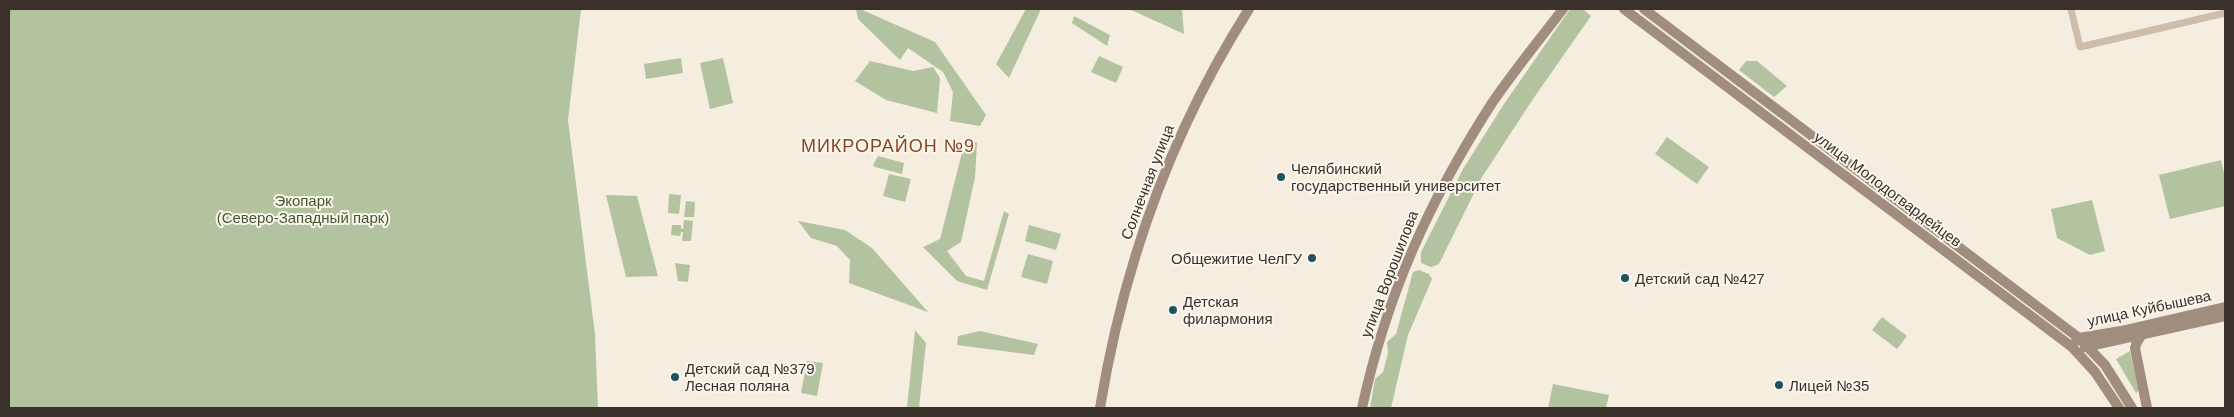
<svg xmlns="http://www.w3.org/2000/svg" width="2234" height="417" viewBox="0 0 2234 417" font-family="Arial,sans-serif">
<rect width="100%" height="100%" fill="#f4ede0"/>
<!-- green -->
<path fill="#b4c39f" d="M9 9H581L568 120 595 334 598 408H9Z
M856 9H860L935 42 986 115 980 126 950 121 953 92 943 72 908 48 900 60 858 19Z
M1026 9H1041L1009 78 996 64Z
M1129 9H1182L1184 34Z
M1570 9H1583L1591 16 1533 99 1482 177 1439 264 1431 267 1421 263V252L1463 169 1504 104Z
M1074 16 1110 35 1107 46 1072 23Z
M1099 56 1123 67 1116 83 1091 72Z
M681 58 683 73 646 79 644 64Z
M723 58 733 103 710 109 700 63Z
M870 61 913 71 933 67 940 78 937 113 886 100 855 81Z
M1746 61H1757L1787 86 1774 97 1739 70Z
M966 137 977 143 975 177 961 242 947 251 966 276 984 281 1004 211 1009 214 987 290 957 281 923 247 940 239Z
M1667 137 1709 167 1697 184 1655 154Z
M878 156 904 163 902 174 875 167 873 165Z
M2221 160 2225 177V206L2170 219 2159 175Z
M889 174 911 179 905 202 883 196Z
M669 194 681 195 679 214 668 213Z
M606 195 637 196 658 276 626 277Z
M2092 200 2105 251 2090 255 2057 238 2051 209Z
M686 201 695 202 694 217H684Z
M684 220 693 221 691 241H682L683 232H681L680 236 671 235 672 225H681V228L683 229Z
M798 221 845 230 872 248 928 312 849 283 850 260 837 246 811 238Z
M1029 225 1061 234 1056 250 1025 241Z
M1028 254 1053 261 1047 284 1021 277Z
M675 263 690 265 688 282 678 281Z
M1419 270 1429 274 1432 279 1408 335 1391 408H1370L1375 379 1383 372 1388 353 1387 342 1396 334 1413 272Z
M1882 317 1907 336 1897 349 1872 330Z
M915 330 926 343 919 408H907Z
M980 331 1038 344 1034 355 957 345 958 336Z
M2130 351 2139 390 2136 393 2116 359Z
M807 361 823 363 817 396 801 393Z
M1553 384 1609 395 1606 408H1548Z"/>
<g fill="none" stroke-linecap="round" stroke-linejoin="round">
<!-- street -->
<path stroke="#ccbeab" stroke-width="7" d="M2071 9 2080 47 2225 13"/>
<!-- secondary -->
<path stroke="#a08d7d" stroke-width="10" d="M1624 9 2072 347 2095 372 2119 408
M1644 9 2079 338 2105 365 2132 408
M2141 336 2137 342 2135 348 2147 408
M2076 341 2079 338 2121 331 2225 307
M2085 347 2225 316
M1100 408C1123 267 1172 130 1249 9
M1362 408C1387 294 1429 201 1492 103 1514 71 1539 40 1563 9"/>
</g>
<!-- markers -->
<g fill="#1f525d" stroke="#fbf6ed" stroke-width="2">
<circle cx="1281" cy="177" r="5"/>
<circle cx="1312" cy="258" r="5"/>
<circle cx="1625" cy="278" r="5"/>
<circle cx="1173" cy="310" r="5"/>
<circle cx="675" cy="377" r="5"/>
<circle cx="1779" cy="385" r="5"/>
</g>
<g text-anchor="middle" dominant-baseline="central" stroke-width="4" stroke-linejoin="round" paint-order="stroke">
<!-- poi labels -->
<g font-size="15" fill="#3a312b" stroke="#fbf6ed" text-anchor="start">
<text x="1291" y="168">Челябинский<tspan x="1291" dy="17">государственный университет</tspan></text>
<text x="1302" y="258" text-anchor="end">Общежитие ЧелГУ</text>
<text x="1635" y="278">Детский сад №427</text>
<text x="1183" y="301">Детская<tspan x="1183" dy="17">филармония</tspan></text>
<text x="685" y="368">Детский сад №379<tspan x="685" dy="17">Лесная поляна</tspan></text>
<text x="1789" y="385">Лицей №35</text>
</g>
<!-- street labels -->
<g font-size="15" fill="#3a312b" stroke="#fbf6ed">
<text transform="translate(1147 182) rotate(-69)">Солнечная улица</text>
<text transform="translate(1888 189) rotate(37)">улица Молодогвардейцев</text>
<text transform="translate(1389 274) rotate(-69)">улица Ворошилова</text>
<text transform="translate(2149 308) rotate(-12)">улица Куйбышева</text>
</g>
<!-- park labels -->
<g font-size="15" fill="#45592e" stroke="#fbf6ed">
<text x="303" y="200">Экопарк<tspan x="303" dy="17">(Северо-Западный парк)</tspan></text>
</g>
<!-- quarter labels -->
<g font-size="18" letter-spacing="1" fill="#8b4622" stroke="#fbf6ed">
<text x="888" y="146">МИКРОРАЙОН №9</text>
</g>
</g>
<!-- border -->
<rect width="2234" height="417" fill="none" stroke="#3a312b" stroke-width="20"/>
</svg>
